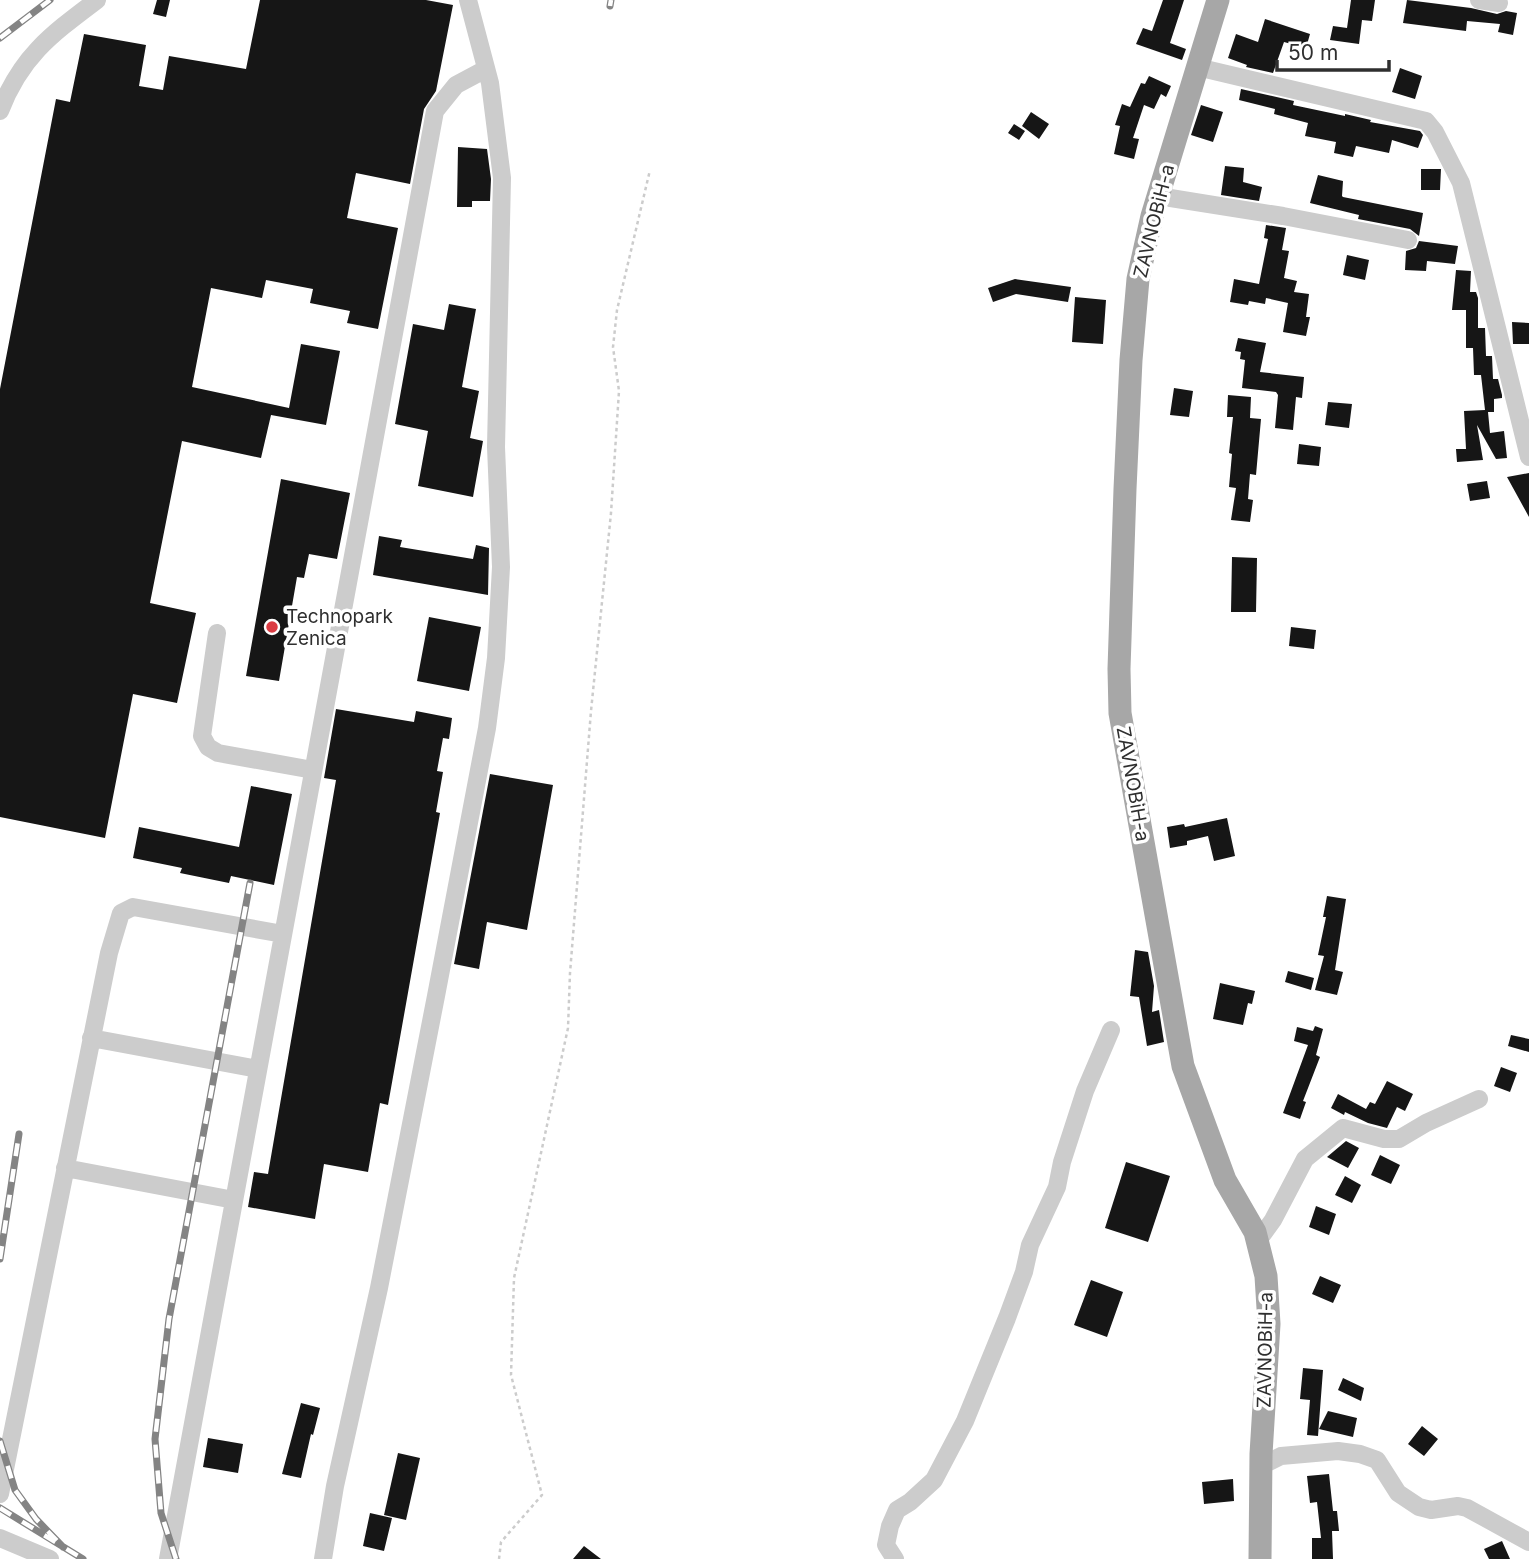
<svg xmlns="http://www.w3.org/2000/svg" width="1529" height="1559" viewBox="0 0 1529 1559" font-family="Inter,sans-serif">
<rect width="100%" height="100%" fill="#fff"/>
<!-- building -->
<path fill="#161616" d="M157 0H170L166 17 153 14Z
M260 0H426L453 5 436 91 424 109 410 184 356 173 347 218 398 228 378 329 347 323 350 311 310 303 313 289 266 280 262 298 211 288 192 387 289 408 301 344 340 351 326 425 271 415 261 458 182 441 150 603 196 613 177 703 133 694 105 838 0 817V389L56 99 70 102 84 34 146 45 139 86 163 90 169 56 246 69Z
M1163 0H1184L1170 43 1186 49 1182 60 1136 44 1143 28 1152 31Z
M1351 0H1375L1372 21 1362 20 1359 44 1330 40 1333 26 1347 28Z
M1407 0 1471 8 1497 14 1506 11 1517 13 1513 35 1498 32 1500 24 1467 21 1466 31 1403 23Z
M1265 19 1310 34 1306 48 1284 42 1273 73 1246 67 1247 65 1228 58 1236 34 1258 42Z
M1400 68 1422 76 1415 99 1392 92Z
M1149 76 1171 86 1166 97 1161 94 1154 109 1144 105 1133 138 1139 139 1134 159 1114 154 1120 126 1115 125 1122 104 1130 107 1141 83 1145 84Z
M1241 89 1294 101 1293 105 1345 116V114L1371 120 1370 122 1420 131 1423 135 1418 148 1392 140 1389 153 1356 146 1353 157 1334 153 1336 142 1305 136 1308 123 1274 114 1275 109 1239 100Z
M1201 105 1223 112 1213 142 1191 135Z
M1031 112 1049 124 1039 139 1022 126Z
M1014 124 1025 131 1019 140 1008 133Z
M458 147 487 149 491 179 490 201H472V207H457Z
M1225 166 1244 168 1243 182 1262 187 1259 201 1221 195Z
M1421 169H1441L1440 190H1421Z
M1318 175 1343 181 1342 196 1343 197 1423 213 1419 236 1410 229 1358 219 1359 215 1310 203Z
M1266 225 1286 228 1282 250 1289 251 1284 278 1297 281 1294 292 1309 294 1306 317H1310L1306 336 1283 332 1288 303 1266 298 1265 304 1249 301 1248 305 1230 302 1234 279 1259 284 1268 239 1264 238Z
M1419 241 1458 246 1455 264 1427 261 1426 271 1405 270 1406 251 1416 248Z
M1347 255 1369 260 1365 280 1343 275Z
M1456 270 1471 271 1470 292H1476L1478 298V328H1485L1486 356H1492L1493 379H1498L1502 395V398L1494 399V412H1488L1490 433 1504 431 1507 458 1496 459 1477 425 1483 460 1457 462 1456 449H1466L1464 411 1485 410 1481 375H1474L1473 348H1466V310H1452Z
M1015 279 1071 287 1068 302 1016 294 993 302 988 288Z
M1075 297 1106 300 1103 344 1072 342Z
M449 304 476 309 462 387 479 391 470 438 483 441 473 497 418 486 428 431 395 424 413 324 444 330Z
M1512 322 1529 323V344H1513Z
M1238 338 1266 343 1260 372 1304 377 1302 398 1296 397 1293 430 1275 428 1278 395 1276 392 1242 388 1245 360 1240 359 1241 352 1235 351Z
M1174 388 1193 391 1189 417 1170 415Z
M1228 395 1251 397 1250 418 1261 419 1256 475 1250 474 1248 499 1253 500 1250 522 1231 520 1236 488 1229 487 1232 454 1229 453 1233 417H1227Z
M1328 402 1352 404 1349 428 1325 425Z
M1299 444 1321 447 1319 466 1297 464Z
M1529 473V517L1507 477Z
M281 479 350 493 337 559 309 554 304 578 297 577 279 681 246 676Z
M1487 481 1490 498 1470 501 1467 484Z
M379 536 402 540 400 547 473 559 476 545 489 548 488 595 373 575Z
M1232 557 1257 558 1256 612H1231Z
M429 617 481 627 469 691 417 681Z
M1291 627 1316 630 1314 649 1289 646Z
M336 709 414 722 416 711 452 718 449 739 443 738 437 771 443 772 436 812 440 813 388 1105 380 1103 368 1172 324 1164 315 1219 248 1207 254 1172 268 1174 336 780 324 778Z
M490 774 553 785 527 930 487 922 479 969 454 964Z
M251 786 292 794 274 885 231 876 229 883 180 873 182 868 133 858 139 827 239 847Z
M1227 818 1235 856 1214 861 1208 836 1187 841V845L1170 848 1167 827 1184 824 1185 827Z
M1327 896 1346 899 1335 970 1343 972 1337 995 1315 990 1324 956 1318 955 1326 917H1323Z
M1135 950 1148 952 1154 986 1152 1012 1159 1010 1164 1042 1147 1046 1139 997 1130 996Z
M1288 971 1314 978 1311 990 1285 982Z
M1220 983 1255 991 1252 1004 1248 1003 1243 1025 1213 1019Z
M1315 1026 1323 1029 1316 1055 1320 1057 1303 1101 1306 1102 1300 1119 1283 1113 1308 1045 1294 1041 1297 1027 1313 1031Z
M1511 1035 1529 1039V1052L1508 1046Z
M1501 1067 1517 1073 1510 1092 1494 1086Z
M1387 1081 1413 1094 1405 1111 1397 1107 1387 1128 1368 1123 1345 1112 1344 1115 1331 1108 1338 1094 1366 1109 1370 1102 1375 1104Z
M1346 1141 1359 1148 1348 1168 1327 1157Z
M1380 1155 1400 1165 1391 1184 1371 1175Z
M1126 1162 1170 1176 1148 1242 1105 1228Z
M1345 1176 1361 1185 1352 1203 1335 1195Z
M1316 1206 1336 1214 1329 1235 1309 1227Z
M1320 1276 1341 1285 1333 1303 1312 1294Z
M1091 1280 1123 1292 1107 1337 1074 1325Z
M1303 1368 1323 1370 1318 1436 1307 1435 1310 1400 1300 1399Z
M1343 1378 1364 1388 1361 1401 1338 1390Z
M301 1403 320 1408 313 1435 311 1434 301 1478 282 1474Z
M1328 1411 1357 1418 1353 1437 1319 1429Z
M1422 1426 1438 1439 1424 1456 1408 1444Z
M208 1438 243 1444 238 1473 203 1467Z
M398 1453 420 1458 406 1520 384 1515Z
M1329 1474 1333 1511H1337L1339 1531H1332L1333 1559H1312V1538H1321L1317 1502 1310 1503 1307 1476Z
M1233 1479 1234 1501 1204 1504 1202 1482Z
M370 1513 392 1518 384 1551 363 1546Z
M1502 1541 1510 1559H1489L1484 1549Z
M584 1546 601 1559H573Z"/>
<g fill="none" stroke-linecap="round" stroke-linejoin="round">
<!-- path -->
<path stroke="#ccc" stroke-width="2.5" stroke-dasharray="3.5 3.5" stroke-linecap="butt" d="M499 1559 501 1542 542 1495 511 1375 514 1278 568 1028 570 973 591 711 611 513 619 391 613 347 617 310 650 170"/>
<!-- minor -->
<path stroke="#ccc" stroke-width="18" d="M1479 0 1499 3
M1197 67 1426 121 1435 132 1461 183 1529 457
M0 111C21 56 52 34 97 0
M1158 196 1283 216 1408 240
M217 633 202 736 208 747 218 753 313 770
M91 1038 258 1069
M65 1168 234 1200
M1257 1242 1273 1220 1305 1159 1343 1128 1384 1139H1399L1426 1123 1479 1099
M1261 1466 1281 1456 1338 1451 1360 1454 1377 1460 1398 1493 1419 1507 1431 1510 1458 1506 1467 1508 1529 1542
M0 1494 109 953 121 913 133 907 283 934
M0 1538 50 1559
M168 1559 435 111 456 85 486 69
M323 1559 335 1486 379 1288 436 996 487 728 496 658 501 567 496 447 502 178 490 83 468 0
M895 1559 886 1545 890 1526 897 1510 910 1502 934 1480 965 1421 1007 1318 1024 1272 1030 1245 1057 1187 1062 1162 1085 1091 1111 1030"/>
<!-- major -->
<path stroke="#a7a7a7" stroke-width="23" d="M1218 0 1152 216 1138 279 1131 360 1125 489 1119 669 1120 713 1183 1066 1225 1180 1255 1232 1266 1276 1269 1324 1261 1454 1260 1559"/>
<defs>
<path id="rail" d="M610 6 611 0
M0 38 50 0
M0 1259 19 1134
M0 1441 15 1490 36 1519 63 1547
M0 1508 83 1559
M176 1559 161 1513 155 1439 169 1319 250 883"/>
</defs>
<!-- rail casing -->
<use href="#rail" stroke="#848484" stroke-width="7"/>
<!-- rail -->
<use href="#rail" stroke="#fff" stroke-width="4.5" stroke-dasharray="13" stroke-linecap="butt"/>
</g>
<!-- markers -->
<circle fill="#db3c43" stroke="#fff" stroke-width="2.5" cx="272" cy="627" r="7"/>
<g text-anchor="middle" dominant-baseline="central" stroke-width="7" stroke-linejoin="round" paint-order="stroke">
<!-- street labels -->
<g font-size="19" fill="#2f2f2f" stroke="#fff">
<text transform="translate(1154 221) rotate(-76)">ZAVNOBiH-a</text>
<text transform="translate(1133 784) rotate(80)">ZAVNOBiH-a</text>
<text transform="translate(1265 1350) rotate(-89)">ZAVNOBiH-a</text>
</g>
<!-- poi labels -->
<g font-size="19" fill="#2f2f2f" stroke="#fff" text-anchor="start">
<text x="286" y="616">Technopark<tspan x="286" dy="22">Zenica</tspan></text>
</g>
</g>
<!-- scale -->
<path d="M1277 60v10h112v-10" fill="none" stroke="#2f2f2f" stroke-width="3.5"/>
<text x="1288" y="60" font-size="21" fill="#2f2f2f" stroke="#ffffff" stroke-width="5" paint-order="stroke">50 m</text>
</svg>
